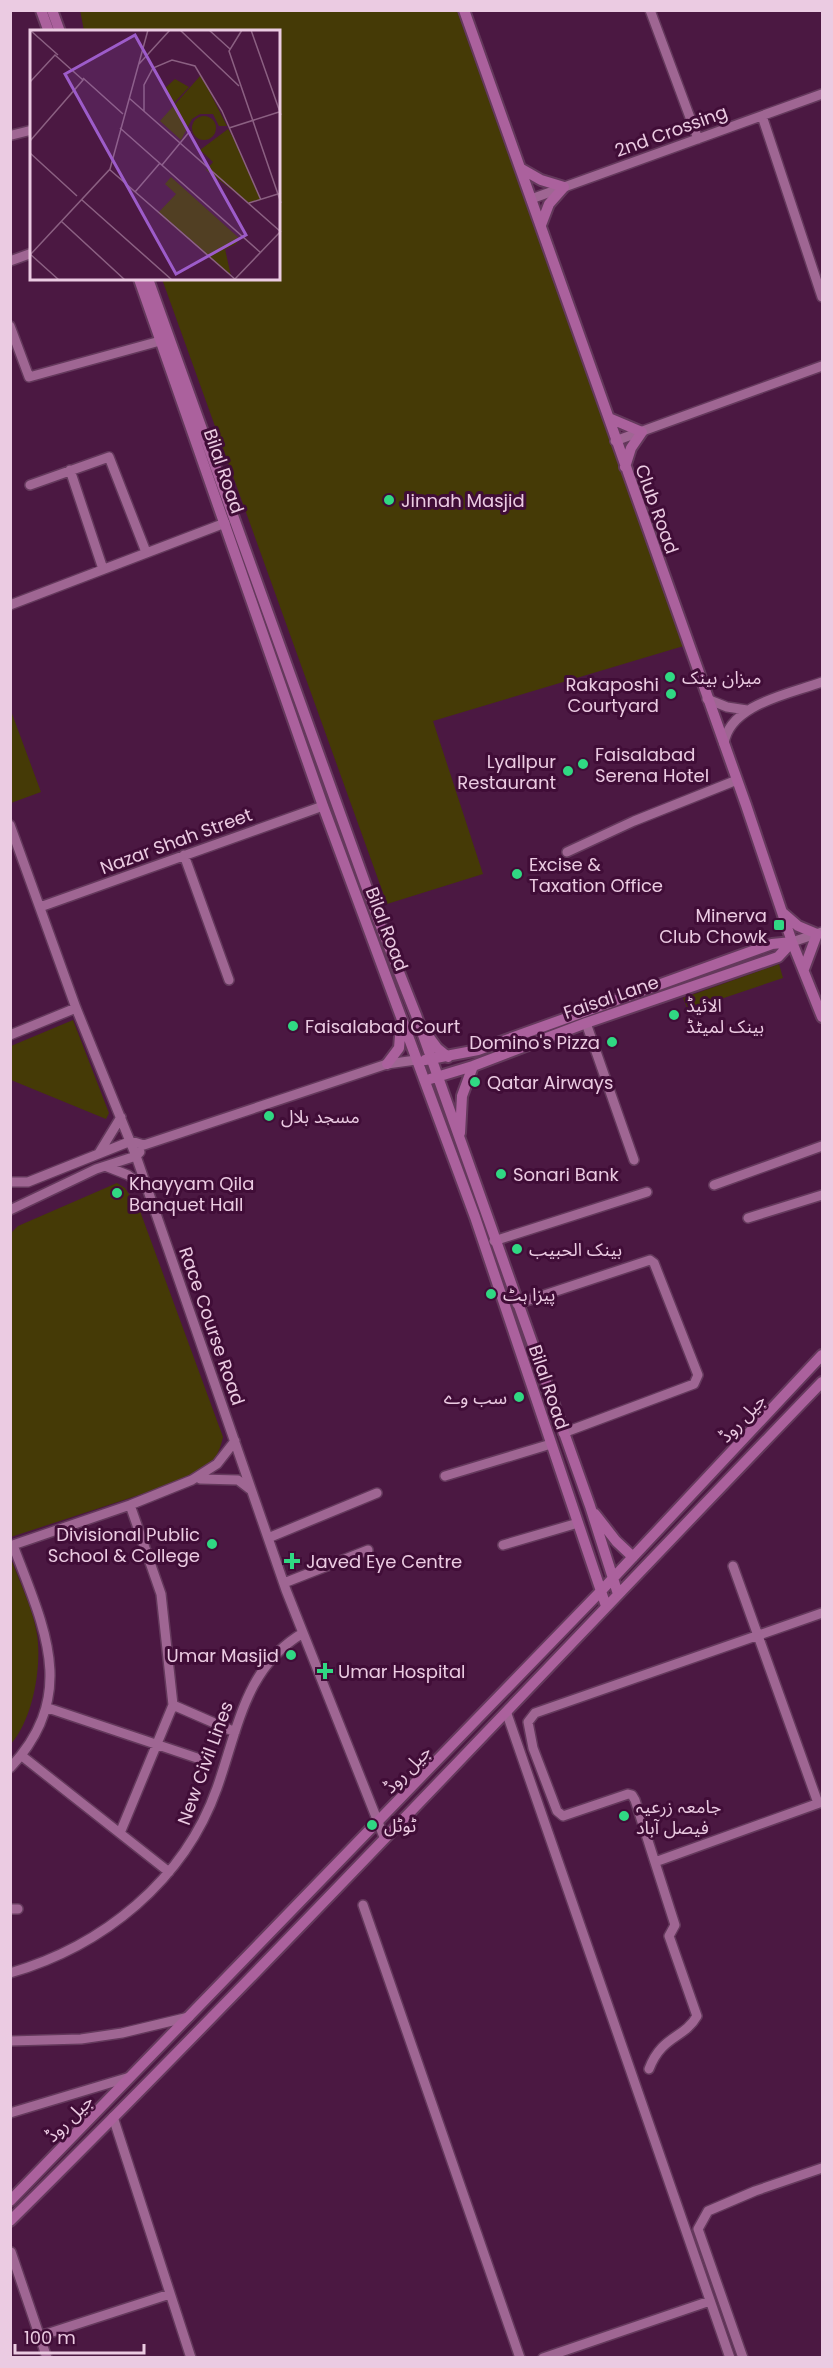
<svg xmlns="http://www.w3.org/2000/svg" width="833" height="2368" viewBox="0 0 833 2368" font-family="Poppins,'Noto Sans Arabic',sans-serif">
<rect width="100%" height="100%" fill="#4b1842"/>
<!-- green -->
<path fill="#453a06" d="M80 10 457 11 687 645 433 721 483 874 387 904 162 279H279V32L84 31Z
M11 711 41 792 11 803H10Z
M779 964 783 978 688 1010 683 998Z
M73 1020 109 1113 106 1119 11 1080V1046Z
M117 1183 125 1188 140 1211 223 1437C219 1455 213 1463 200 1475L11 1537 10 1234 18 1226Z
M10 1556C19 1581 33 1608 37 1634 42 1667 33 1719 11 1744Z"/>
<g fill="none" stroke-linecap="round" stroke-linejoin="round">
<defs>
<path id="minor" d="M650 10 698 139
M762 116 822 297
M12 135 32 130
M531 199 822 94
M10 261 32 253
M10 326 29 377 160 341
M615 441 822 366
M70 470 103 569
M30 485 109 457 146 552
M10 605 225 523
M707 699 727 707 747 710
M724 744C729 704 790 694 822 682
M10 825 76 1008 136 1156 286 1590 384 1837
M567 852 634 821 737 780
M184 855 229 980
M40 907 323 806
M792 942 822 932
M586 1023 634 1160
M10 1035 76 1008
M99 1153 121 1117
M105 1166 128 1175 147 1189
M10 1182H28L131 1141 144 1145 387 1064 416 1060
M714 1185 822 1146
M10 1210 96 1169 136 1156 140 1152
M748 1218 822 1195
M494 1241 647 1192
M517 1304 650 1260 654 1263 698 1375 694 1384 563 1433
M445 1476 551 1444
M200 1479 238 1480 251 1490
M130 1505 161 1594 173 1705 235 1732
M268 1538 377 1493
M503 1545 578 1523
M10 1546 130 1505 192 1480 217 1464 235 1441
M733 1566 818 1803
M284 1583 368 1550
M48 1708 203 1760
M507 1714 730 2358
M22 1756 169 1872
M10 1768C80 1694 43 1626 13 1545
M120 1833 173 1705
M655 1862 822 1802
M363 1905 520 2358
M10 1909H18
M10 1973C103 1946 184 1881 217 1788 238 1729 245 1667 303 1633
M10 2041 81 2039 122 2033 189 2017
M649 2069C662 2035 684 2039 697 2016L669 1936 675 1925 635 1800 632 1795 628 1794 563 1816 557 1811 533 1748 528 1722 535 1713 822 1613
M10 2113 130 2077
M113 2117 191 2358
M11 2252 47 2358
M40 2336 170 2294
M543 2358 710 2301
M743 2358 698 2229 708 2211 755 2191 822 2168"/>
<path id="major" d="M41 10 49 32
M52 10 60 32
M464 10 746 805 792 942 822 1017
M520 168 541 180 564 187
M541 225 549 204 564 187
M139 279 323 806 475 1217 606 1606
M148 279 378 919 416 1015 590 1506 618 1594
M609 418 642 432 631 448 625 467
M783 913 798 926 817 934 804 969
M423 1029 437 1048 448 1057
M425 1060 478 1050 772 944 792 942
M387 1064 399 1048 401 1024
M430 1079 473 1066 586 1023 778 957 792 942
M460 1133 462 1096 473 1066
M595 1514 616 1541 633 1557
M10 2201 601 1591 822 1355
M10 2221C286 1947 552 1662 822 1382"/>
</defs>
<!-- minor casing -->
<use href="#minor" stroke="#64395c" stroke-width="12"/>
<!-- major casing -->
<use href="#major" stroke="#64395c" stroke-width="14"/>
<!-- minor -->
<use href="#minor" stroke="#9f6693" stroke-width="9"/>
<!-- major -->
<use href="#major" stroke="#ab619d" stroke-width="10"/>
</g>
<!-- markers -->
<g fill="#30d883" stroke="#400d37" stroke-width="2">
<circle cx="389" cy="500" r="6"/>
<circle cx="670" cy="677" r="6"/>
<circle cx="671" cy="694" r="6"/>
<circle cx="583" cy="764" r="6"/>
<circle cx="568" cy="771" r="6"/>
<circle cx="517" cy="874" r="6"/>
<rect x="773" y="919" width="12" height="12" rx="3"/>
<circle cx="674" cy="1015" r="6"/>
<circle cx="293" cy="1026" r="6"/>
<circle cx="612" cy="1042" r="6"/>
<circle cx="475" cy="1082" r="6"/>
<circle cx="269" cy="1116" r="6"/>
<circle cx="501" cy="1174" r="6"/>
<circle cx="117" cy="1193" r="6"/>
<circle cx="517" cy="1249" r="6"/>
<circle cx="491" cy="1294" r="6"/>
<circle cx="519" cy="1397" r="6"/>
<circle cx="212" cy="1544" r="6"/>
<path d="M289 1552h6v6h6v6h-6v6h-6v-6h-6v-6h6z"/>
<circle cx="291" cy="1655" r="6"/>
<path d="M322 1662h6v6h6v6h-6v6h-6v-6h-6v-6h6z"/>
<circle cx="624" cy="1816" r="6"/>
<circle cx="372" cy="1825" r="6"/>
</g>
<g text-anchor="middle" dominant-baseline="central" stroke-width="6" stroke-linejoin="round" paint-order="stroke">
<!-- street labels -->
<g font-size="18" fill="#ebcbe2" stroke="#400d37">
<text transform="translate(671 131) rotate(-20)">2nd Crossing</text>
<text transform="translate(224 471) rotate(71)">Bilal Road</text>
<text transform="translate(657 509) rotate(70)">Club Road</text>
<text transform="translate(176 841) rotate(-20)">Nazar Shah Street</text>
<text transform="translate(387 929) rotate(69)">Bilal Road</text>
<text transform="translate(611 997) rotate(-19)">Faisal Lane</text>
<text transform="translate(212 1326) rotate(71)">Race Course Road</text>
<text transform="translate(549 1387) rotate(71)">Bilal Road</text>
<text transform="translate(742 1418) rotate(-47)">جیل روڈ</text>
<text transform="translate(205 1763) rotate(-70)">New Civil Lines</text>
<text transform="translate(407 1769) rotate(-46)">جیل روڈ</text>
<text transform="translate(69 2118) rotate(-45)">جیل روڈ</text>
</g>
<!-- poi labels -->
<g font-size="18" fill="#ebcbe2" stroke="#400d37" text-anchor="start">
<text x="401" y="500">Jinnah Masjid</text>
<text x="682" y="677">میزان بینک</text>
<text x="659" y="684" text-anchor="end">Rakaposhi<tspan x="659" dy="21">Courtyard</tspan></text>
<text x="595" y="754">Faisalabad<tspan x="595" dy="21">Serena Hotel</tspan></text>
<text x="556" y="761" text-anchor="end">Lyallpur<tspan x="556" dy="21">Restaurant</tspan></text>
<text x="529" y="864">Excise &amp;<tspan x="529" dy="21">Taxation Office</tspan></text>
<text x="767" y="915" text-anchor="end">Minerva<tspan x="767" dy="21">Club Chowk</tspan></text>
<text x="686" y="1005">الائیڈ<tspan x="686" dy="21">بینک لمیٹڈ</tspan></text>
<text x="305" y="1026">Faisalabad Court</text>
<text x="600" y="1042" text-anchor="end">Domino's Pizza</text>
<text x="487" y="1082">Qatar Airways</text>
<text x="281" y="1116">مسجد بلال</text>
<text x="513" y="1174">Sonari Bank</text>
<text x="129" y="1183">Khayyam Qila<tspan x="129" dy="21">Banquet Hall</tspan></text>
<text x="529" y="1249">بينک الحبيب</text>
<text x="503" y="1294">پیزا ہٹ</text>
<text x="507" y="1397" text-anchor="end">سب وے</text>
<text x="200" y="1534" text-anchor="end">Divisional Public<tspan x="200" dy="21">School &amp; College</tspan></text>
<text x="306" y="1561">Javed Eye Centre</text>
<text x="279" y="1655" text-anchor="end">Umar Masjid</text>
<text x="338" y="1671">Umar Hospital</text>
<text x="636" y="1806">جامعہ زرعیہ<tspan x="636" dy="21">فیصل آباد</tspan></text>
<text x="384" y="1825">ٹوٹل</text>
</g>
</g>
<!-- overview -->
<g transform="translate(30 30)">
<rect width="250" height="250" fill="#4b1842"/>
<path d="M171 45 197 96H189L183 84H170L162 89 151 110 130 91ZM145 49 159 57 143 74 134 59ZM162 98a12 12 0 1 1 24 0a12 12 0 1 1-24 0ZM198 99 204 109 231 170 219 173 176 140 183 132 170 120ZM141 147 209 208 206 214 195 219 201 246 128 183 146 164 135 154Z" fill="#453a06"/>
<path fill="none" stroke="#8b6082" stroke-width="1.5" d="M0 0 28 25M150 0 209 56M179 0 200 19M212 0 199 21 251 173M221 0 251 85M109 34 140 0M53 48 93 84M0 52 25 25 53 50 0 111M99 68 251 202M114 81V55L123 38 142 30 165 36 192 81 231 170M90 98 231 223M199 98 249 82M0 123 47 166M132 135 160 101M79 139 206 250M105 162 130 133M52 170 142 250M219 173 251 163M31 191 95 250M0 224 29 250M0 225 80 139 118 0M204 250 251 201"/>
<path fill="#9d5cca" fill-opacity="0.15" stroke="#9d5cca" stroke-width="3" d="M105 5 216 205 146 244 35 44Z"/>
<rect width="250" height="250" fill="none" stroke="#ebcbe2" stroke-width="3"/>
</g>
<!-- border -->
<rect width="833" height="2368" fill="none" stroke="#ebcbe2" stroke-width="24"/>
<!-- scale -->
<path d="M15 2344v9h129v-9" fill="none" stroke="#ebcbe2" stroke-width="3"/>
<text x="24" y="2344" font-size="18" fill="#ebcbe2" stroke="#400d37" stroke-width="4.5" paint-order="stroke">100 m</text>
</svg>
